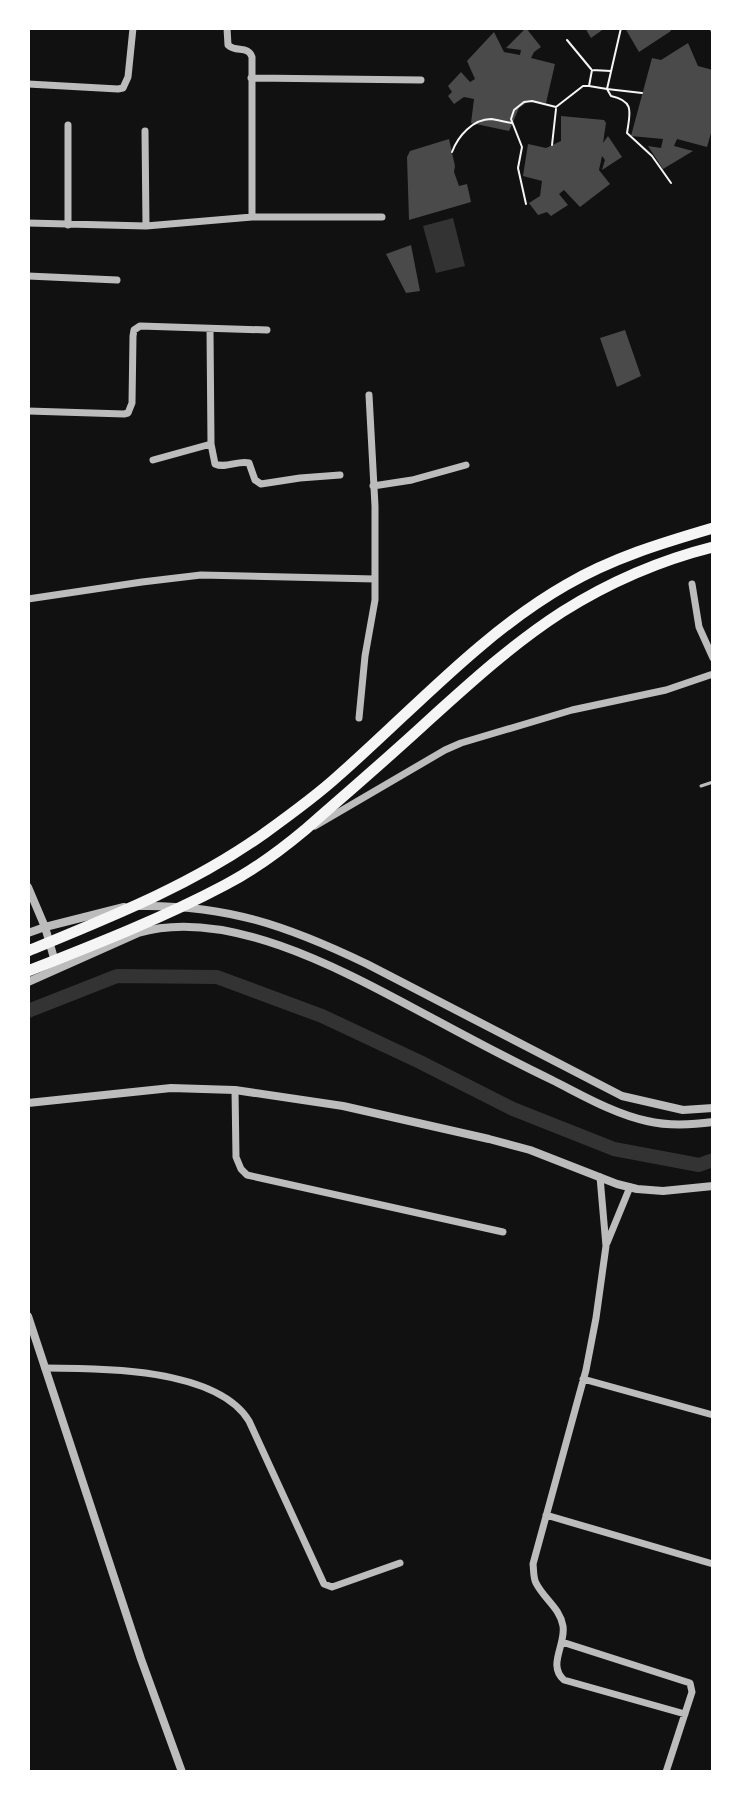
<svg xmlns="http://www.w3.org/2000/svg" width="741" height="1800" viewBox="0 0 741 1800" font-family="Georgia,serif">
<rect width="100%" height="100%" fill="#111"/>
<!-- water -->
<path fill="#333" d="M453 218 465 266 436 273 423 226Z"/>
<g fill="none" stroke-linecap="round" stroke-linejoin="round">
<!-- canal -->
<path stroke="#333" stroke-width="14" d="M28 1011 117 976 217 977 322 1016 420 1062 513 1109 614 1149 699 1165 713 1160"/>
</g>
<!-- building -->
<path fill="#4a4a4a" d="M526 28 541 47 534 52 531 58 555 64 546 103 529 101 519 108 509 131 471 123 474 99 464 97 454 104 448 96 452 92 448 86 461 72 470 82 475 79 467 61 494 32 504 52 520 55 521 50 506 48Z
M585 28H605L591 38Z
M625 28H669L671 31 639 52Z
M688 43 698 66 713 70V126L707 147 677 139 674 146 693 151 663 169 648 146 661 148 663 139 631 136 652 58 661 60Z
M561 116 604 120 606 123 603 143 608 136 622 157 602 170 605 160 602 156 599 170 610 184 580 207 564 190 559 194 568 205 551 216 547 212 538 215 529 203 540 196 542 181 523 176 528 144 546 148 561 141Z
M449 139 455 166 454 172 459 186 467 184 471 202 409 220 407 157 410 151Z
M411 245 420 291 406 293 386 254Z
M625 330 641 376 617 387 600 338Z"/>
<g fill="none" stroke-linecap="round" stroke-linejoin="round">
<!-- path -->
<path stroke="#f5f5f5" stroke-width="2" d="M621 28 607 89 642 93
M567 40 591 69
M611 71 592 70 589 86 607 89 611 96C635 101 630 113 627 133L652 156 671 183
M552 145 556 109
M452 152C458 136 473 119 491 119 498 120 505 122 512 123
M526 204 518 168 522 147 511 119 514 110 524 102 532 101 556 107 583 86H589"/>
<!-- service -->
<path stroke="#bcbcbc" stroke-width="3" d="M711 28 713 33
M701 786 713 782"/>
<!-- minor -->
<path stroke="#bcbcbc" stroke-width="7" d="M227 28 228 45C236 53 248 45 252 57V217
M251 78 421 80
M28 84 118 89 123 88 128 77 133 28
M145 131 146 226
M28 223 146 226 252 217H382
M68 225V125
M28 276 117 280
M210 329 211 444 215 464C226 469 238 460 249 463L255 480 261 484 300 478 340 475
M28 411 124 414 128 413 132 403 133 336 134 330 140 326 267 330
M153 460 211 444
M373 486 412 480 466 465
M692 584 699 627 713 658
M28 599 142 582 201 575 375 579
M359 718 365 656 375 600V506L369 395
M315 826 445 750 461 743 572 710 666 690 713 674
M235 1090 236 1157 241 1169 247 1175 503 1232
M600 1177 606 1246 596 1318 586 1370 533 1564C534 1571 533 1577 536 1583 544 1599 560 1608 563 1626 566 1645 547 1665 564 1680L685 1714
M607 1243 630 1187
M45 1368C101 1368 217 1368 249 1421L324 1584 332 1587 335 1586 400 1563
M583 1379 713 1415
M546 1515 713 1564
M562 1642 690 1683 692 1692 666 1772"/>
<!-- tertiary -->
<path stroke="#bcbcbc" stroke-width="8" d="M28 887 45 927 56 965
M137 906C226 904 288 926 367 964L622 1096 683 1110 713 1108
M28 933 45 927 124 907
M28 982 138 933C231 905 353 976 434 1019 473 1040 512 1061 552 1080 582 1095 614 1114 647 1121 668 1126 691 1125 713 1122
M28 1103 171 1088 235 1090 343 1106 489 1139 530 1150 617 1184 637 1189 663 1191 713 1186
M28 1316 141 1659 182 1772"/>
<!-- trunk -->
<path stroke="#f5f5f5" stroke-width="11" d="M28 951C108 918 190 886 262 835 287 817 315 797 338 776 411 712 482 633 566 585 612 558 662 543 713 528
M28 971C94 945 163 918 225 885 254 870 281 850 306 829 347 793 389 757 429 720 472 681 514 643 562 612 608 583 661 560 713 547"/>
</g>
<!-- border -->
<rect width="741" height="1800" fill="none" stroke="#ffffff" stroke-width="60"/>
</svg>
